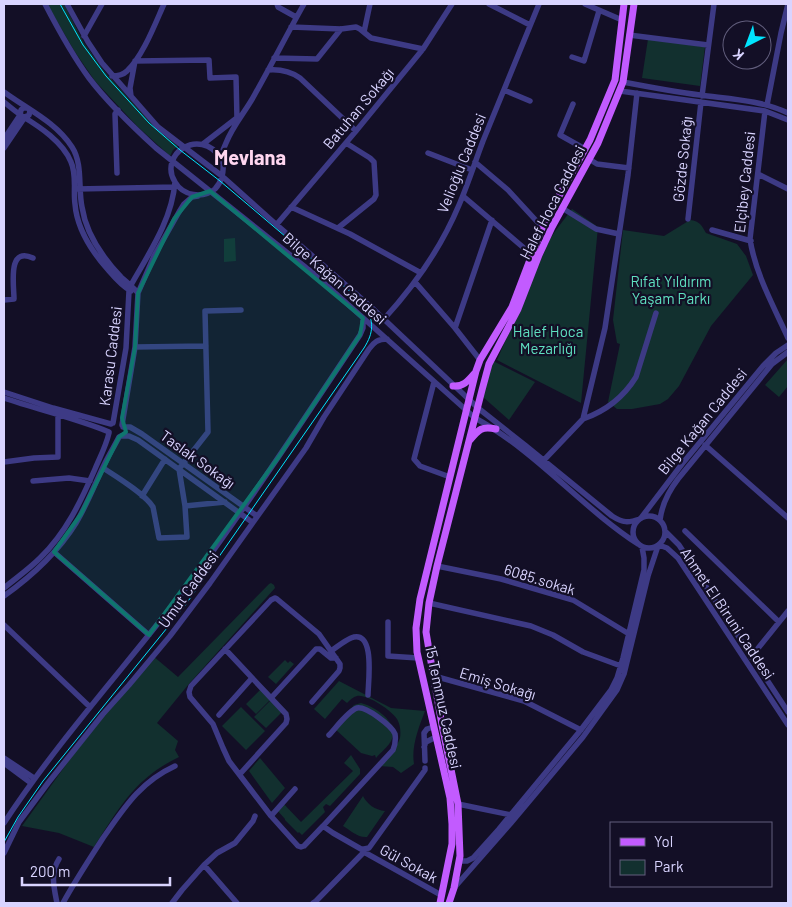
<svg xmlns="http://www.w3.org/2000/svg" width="792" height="907" viewBox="0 0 792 907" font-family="Barlow,sans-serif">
<rect width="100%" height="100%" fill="#130f26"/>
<!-- green -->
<path fill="#12302f" d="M47 4H64L84 43 105 72 155 127 178 146 173 150 170 156 137 126 95 81 75 52Z
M648 39 705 47 700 86 642 78Z
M572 209 598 227 581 403 497 360 550 239 556 230Z
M690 220C700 221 702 226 706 233L737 244 746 256 753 275 711 326 679 386 668 399 660 404 632 409H617L608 402 620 344 617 343 613 320 623 230 664 236Z
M235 238 236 261 224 262V239Z
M788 359V386L779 397 765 385Z
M493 361 535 382 509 420 483 397Z
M271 583 274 585 275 588 188 685 157 723 178 741 175 750 179 757C135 778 119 808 94 847L59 833 22 826 73 755 153 656 178 677 269 584Z
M285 660 288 663 290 661 294 664 276 684 268 677Z
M339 681 391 708 425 711C419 727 411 746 414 764L401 773 393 767 379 766C386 758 397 748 400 738 401 731 400 724 397 719 391 710 367 694 357 696 353 697 350 700 347 703L342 699 325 719 314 709Z
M263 687 273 697 256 714 246 704Z
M271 700 282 712 266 728 254 717Z
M361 703C373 706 395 719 393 735 392 744 382 751 376 758L375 755 372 756 361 753 334 728 354 705Z
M241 707 265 731 246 750 222 726Z
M351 755 360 769V774L330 806 326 804 323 807 325 812 302 835 299 832 298 833 285 820V819L277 810 281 801 301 822 353 771 344 763Z
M260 758 285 788 272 803 249 771Z
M363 796C367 804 375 810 385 811L367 837C358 838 350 830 343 826Z"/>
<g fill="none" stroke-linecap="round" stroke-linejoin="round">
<!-- minor -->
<path stroke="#3d3a85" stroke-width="5.5" d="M45 4C58 29 72 55 89 78 108 103 132 126 156 148L314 274 475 418C536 451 581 507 638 544
M67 4 88 42 102 63 158 127 222 176 270 219 370 306 478 408 526 446 612 516C623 523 628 523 640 519
M277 4 278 7 296 17
M489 4 530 25
M585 4 622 20
M291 27 341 29 356 27 360 29 371 38 423 49
M364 32 370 4
M629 35 708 45
M84 36 102 4
M572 57 584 61 599 11
M274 58 317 59 341 29
M135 61 209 60 210 78 236 77 237 119
M268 70C280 69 290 71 300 78L356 131
M112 76C118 76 123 75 127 71 143 56 155 24 164 4
M623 82C649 87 675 92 700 95 730 99 761 100 788 113
M504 90 530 101
M620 91 765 111 788 120
M4 92C27 109 56 122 72 147 83 164 78 188 82 207 86 234 103 258 121 277 127 282 133 287 138 293
M131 96 130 88 135 61
M702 96 714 4
M4 102C10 107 16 112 22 116 40 127 63 142 71 162 77 175 73 191 75 204 77 230 92 252 109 271 115 278 123 287 131 291
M573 104 560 135 585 149
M767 105 781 33 788 4
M765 111 750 239C755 273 774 307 788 338
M4 139 20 115 21 110 23 108H28L30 111 29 115 25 117 4 148
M203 144 238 117
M428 153 472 170
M221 158C199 126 158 155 175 182 183 196 203 199 215 189 221 183 224 173 223 164 222 161 221 161 221 157 222 153 224 147 226 143 233 125 246 111 255 94 272 64 287 34 304 4
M589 159 597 164 629 168
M475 162 508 190 542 227
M117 173 115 114 118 110
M758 174 788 189
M77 189 175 187
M463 196 531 254
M291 207 350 234 421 273
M562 208 596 229 619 234
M688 219 701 102
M277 224 356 131 423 49 452 4
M338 228 374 199 376 195 374 162 370 158 346 143
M712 230 751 241
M415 282 455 328 480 360
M4 300 14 299C14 285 7 246 33 258
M384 319C415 285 441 248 459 205 468 184 475 162 483 141 502 95 520 50 539 4
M455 328 492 220
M135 347 206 346
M434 382 414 459 420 466 450 477
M4 392 53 408 111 424
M4 398C39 410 75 418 109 432
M583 419C606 411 623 398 636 377L656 313
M113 423 126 348 129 291 131 285C149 253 172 220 175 182
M122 425 135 347 138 293 154 256 179 212 184 204 192 197 198 196
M123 427H130L142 434 257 516
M121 436H129L138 440 252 522
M705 445 788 518
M544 460 583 419 605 328 628 175 637 93
M4 462 34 458 58 457V415
M103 468C117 477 145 494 153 507L159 538 187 537 185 506 179 469 208 432 205 311 241 310
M33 481 69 478 90 481
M142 496 165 459
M185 506 225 502
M633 532a16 16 0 1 1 32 0a16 16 0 1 1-32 0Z
M641 518 682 464 763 366 776 353 788 345
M660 520C662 504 668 492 678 479L772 364 788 352
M665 531 679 545 788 712
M685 531 779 622
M659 545 667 548 678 558 788 725
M54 552 149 635
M437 566 501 579 573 600 629 634
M4 588C16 578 29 569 40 558 66 533 81 501 95 469 100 457 106 446 109 433
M4 596C32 576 58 552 76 523 88 503 96 481 106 461 110 453 115 445 119 437
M429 603 531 626 553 635 583 652 621 666
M388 622V656L418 658
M4 625 90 707
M225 649 286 714 287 719 286 723 240 774
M331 651C337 647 344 641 351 638 376 628 368 683 368 695
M751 657 788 611
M434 676 524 701 581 730
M271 698 316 649H320L331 658H336
M312 702 339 671 340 668V664L319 634 277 599 275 598 271 600 191 686 189 692 190 697 213 724 223 748 229 761 271 816 298 846 301 847 304 846 323 826
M219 715 252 678
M329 735C335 729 349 710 357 708 366 706 392 726 395 734 396 740 395 745 393 750L323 826 333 833 361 849H364L369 848 425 770V768
M424 747 426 742 436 737
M4 758 34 778
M425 761 424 733 427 729 433 727
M4 763 31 783
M458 804 511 815
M271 816 295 789
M4 823C59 739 128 664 189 584 249 503 304 419 360 335L363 328V318
M4 853 19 822 48 783 103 714 129 685 170 636 210 583 306 448 324 417 369 349C374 342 378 339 387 339
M460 861H467L473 858 499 829 580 731 611 690 617 678 623 658 644 570V558L642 547
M204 865 237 903
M454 888 511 823 583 737 617 690 624 674 648 576 658 546
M57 903C54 888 50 873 59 859
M63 903C75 881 89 860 103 838 124 808 140 782 175 766
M172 903 182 890 204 865 217 853 235 843 253 821 255 816
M313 903 316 901 364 852 441 895"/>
<!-- major -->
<path stroke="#c25bff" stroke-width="7" d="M453 386C463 387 468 381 474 374
M470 440C479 429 482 426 496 429
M440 903 452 844V824L450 798 417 652 416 628 420 599 476 371 480 360 512 307 544 223 590 140 615 80 624 4
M449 903 454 888 460 856 458 804 442 725 430 656 426 632 429 603 437 566 482 390 489 364 518 309 539 255 552 227 598 143 623 82 634 4"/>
<!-- tram -->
<path stroke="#00e5ff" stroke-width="1" d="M4 842 18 817 43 781 184 607 364 348C374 332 374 322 365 304L220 181 180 150 149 123 106 76 83 45 60 4"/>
</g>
<!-- marked area -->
<path fill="#0f766e" fill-opacity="0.2" stroke="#0f766e" stroke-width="4" stroke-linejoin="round" d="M210 191 363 318 360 335 278 458 149 635 54 552 81 514 119 437 126 432 122 418 135 347 138 293 174 219 192 197Z"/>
<g text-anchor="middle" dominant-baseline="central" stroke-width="4.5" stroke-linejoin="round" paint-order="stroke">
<!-- street labels -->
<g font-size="15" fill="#d9d4ff" stroke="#130f26">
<text transform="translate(358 108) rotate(-50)">Batuhan Sokağı</text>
<text transform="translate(682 159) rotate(-84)">Gözde Sokağı</text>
<text transform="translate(461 163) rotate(-68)">Velioğlu Caddesi</text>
<text transform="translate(744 182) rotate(-84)">Elçibey Caddesi</text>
<text transform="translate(552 202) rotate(-63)">Halef Hoca Caddesi</text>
<text transform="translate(335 278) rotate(41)">Bilge Kağan Caddesi</text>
<text transform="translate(110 356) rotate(-83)">Karasu Caddesi</text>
<text transform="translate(702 421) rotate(-51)">Bilge Kağan Caddesi</text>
<text transform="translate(198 459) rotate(36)">Taslak Sokağı</text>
<text transform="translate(540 579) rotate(17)">6085.sokak</text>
<text transform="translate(188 589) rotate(-54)">Umut Caddesi</text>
<text transform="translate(728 613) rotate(56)">Ahmet El Biruni Caddesi</text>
<text transform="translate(498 683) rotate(17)">Emiş Sokağı</text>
<text transform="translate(444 707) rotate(78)">15 Temmuz Caddesi</text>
<text transform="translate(409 863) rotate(29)">Gül Sokak</text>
</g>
<!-- park labels -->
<g font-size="15" fill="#5fe0c0" stroke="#130f26">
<text x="671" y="281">Rıfat Yıldırım<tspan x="671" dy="17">Yaşam Parkı</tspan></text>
<text x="548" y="331">Halef Hoca<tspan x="548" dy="17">Mezarlığı</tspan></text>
</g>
<!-- district labels -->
<g font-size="20" font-weight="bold" fill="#ffd6f0" stroke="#130f26">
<text x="250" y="157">Mevlana</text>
</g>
</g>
<!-- border -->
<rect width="792" height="907" fill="none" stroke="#d9d4ff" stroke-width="10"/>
<!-- legend -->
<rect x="610" y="822" width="162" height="65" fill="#130f26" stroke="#625e7d"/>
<rect x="620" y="838" width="25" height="8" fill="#c25bff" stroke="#625e7d"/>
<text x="654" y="847" font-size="15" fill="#d9d4ff">Yol</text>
<rect x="620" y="860" width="25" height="15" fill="#12302f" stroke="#625e7d"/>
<text x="654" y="872" font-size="15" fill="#d9d4ff">Park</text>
<!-- north arrow -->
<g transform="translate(747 45) rotate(222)"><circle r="24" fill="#130f26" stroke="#625e7d"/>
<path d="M0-4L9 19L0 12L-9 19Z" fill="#00e5ff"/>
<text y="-8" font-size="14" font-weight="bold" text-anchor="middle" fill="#d9d4ff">K</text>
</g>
<!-- scale -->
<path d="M22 877v8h148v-8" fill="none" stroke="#d9d4ff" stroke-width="2.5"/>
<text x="30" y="877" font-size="15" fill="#d9d4ff" stroke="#130f26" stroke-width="4" paint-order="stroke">200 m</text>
</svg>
